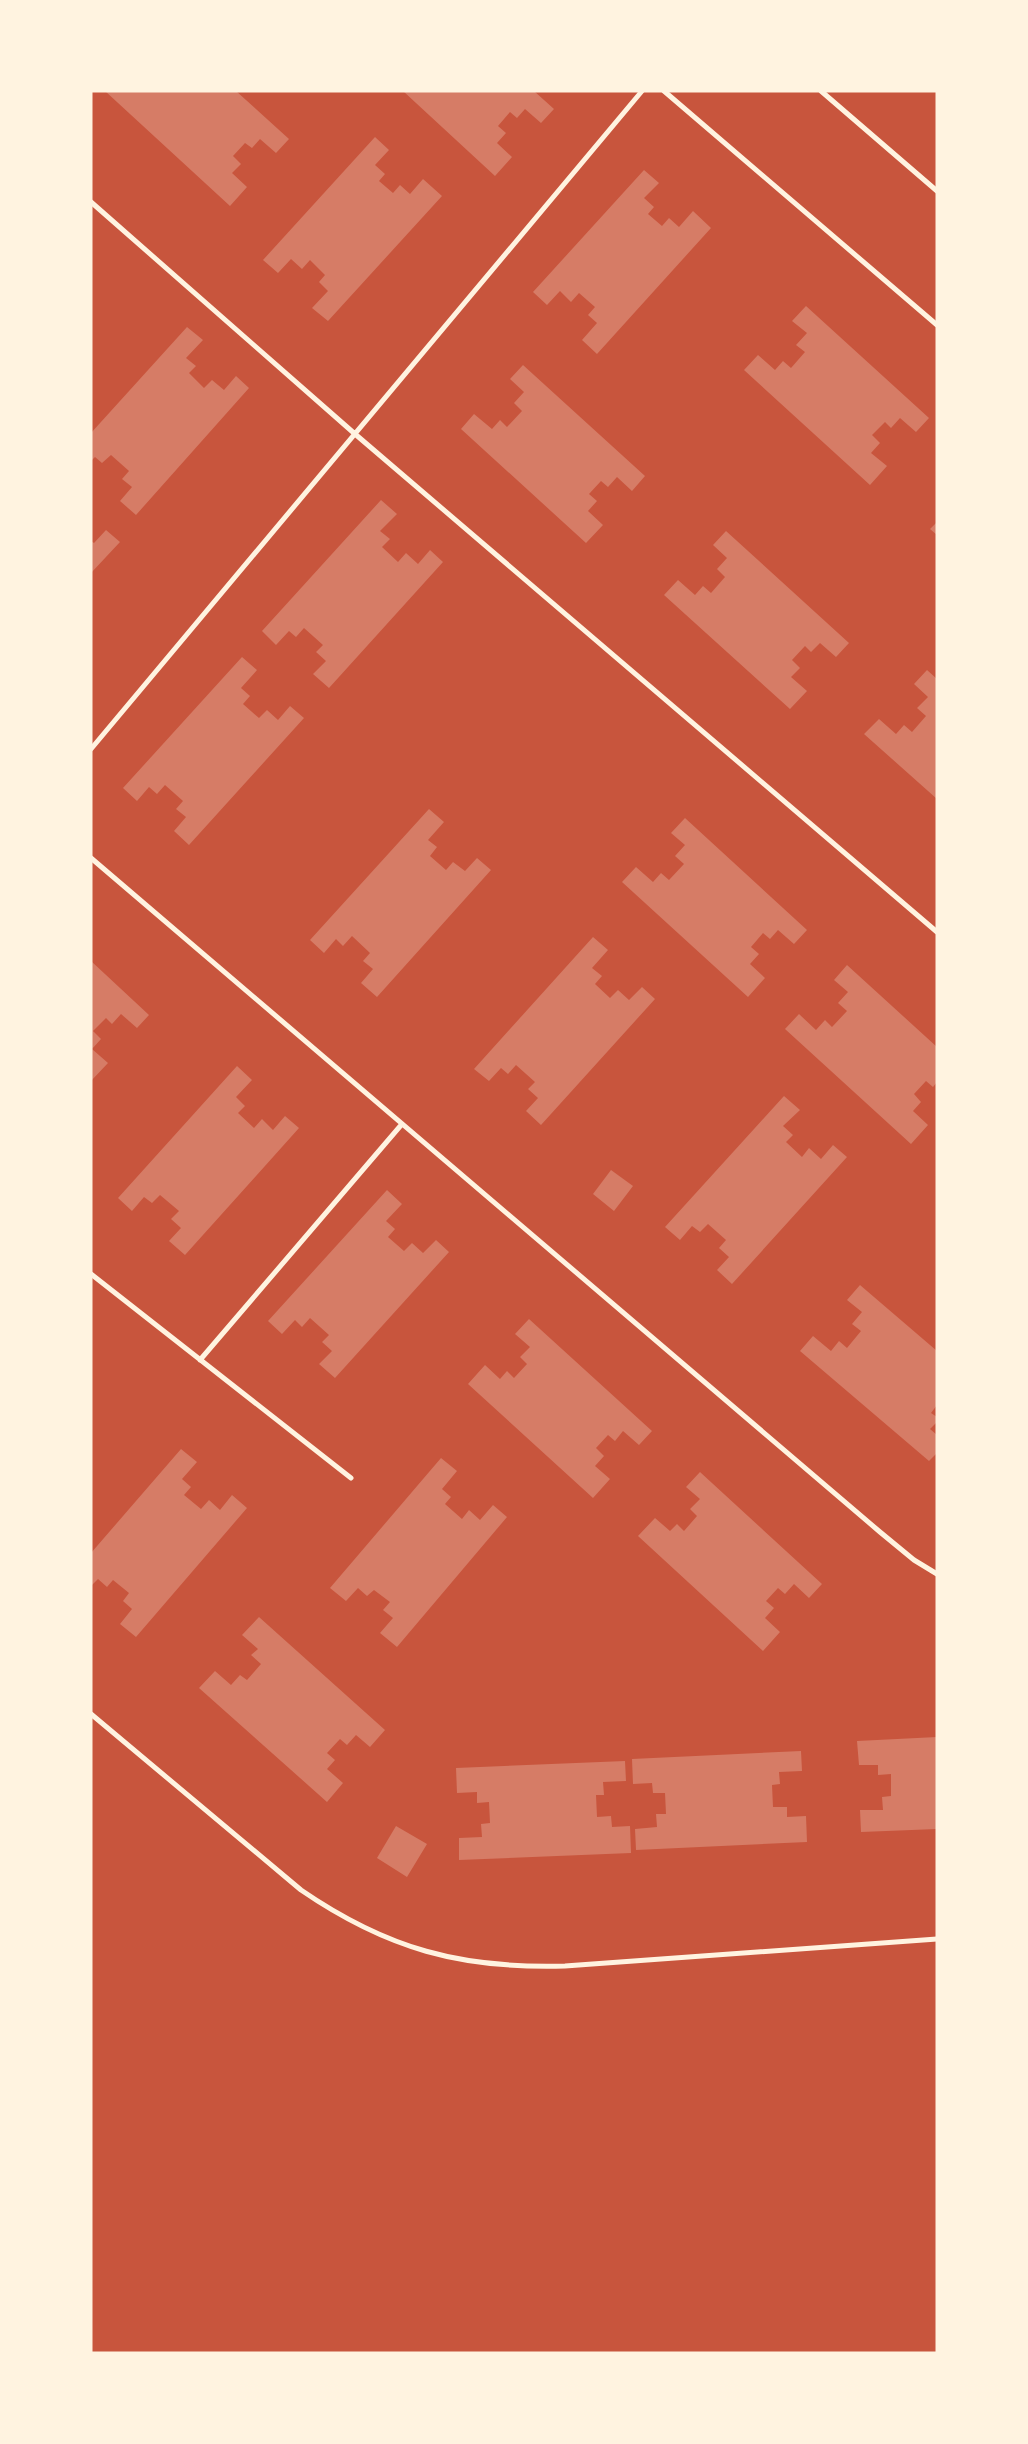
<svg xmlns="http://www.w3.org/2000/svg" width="1028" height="2444" viewBox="0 0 1028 2444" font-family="'Source Sans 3',sans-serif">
<rect width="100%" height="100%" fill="#c8553d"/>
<!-- building -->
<path fill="#d67c66" d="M105 91H236L289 139 276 153 260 139 252 148 245 143 233 156 241 164 232 173 247 187 230 206Z
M403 91H534L554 109 541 123 525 109 517 118 510 112 498 126 506 133 497 143 512 157 495 176Z
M375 137 389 150 375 165 385 174 379 181 393 193 400 185 410 194 423 179 442 196 328 321 312 308 328 291 319 282 325 275 310 260 302 269 291 259 278 273 263 260Z
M644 170 659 183 644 198 654 207 648 214 662 226 669 218 679 227 693 211 711 228 597 354 582 340 597 323 588 315 595 307 579 293 571 302 560 291 547 305 533 292Z
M806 306 929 418 916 432 900 418 891 428 885 422 872 435 880 443 871 453 887 466 870 485 744 370 758 355 775 370 783 361 791 368 805 352 796 345 807 333 792 321Z
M187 327 203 340 186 358 196 366 189 373 204 388 212 380 224 390 236 376 249 388 136 515 120 501 132 487 122 479 129 471 111 455 102 463 95 457 91 461V433Z
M523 365 645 476 632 491 617 477 608 487 601 481 589 494 597 501 588 511 603 525 586 543 461 429 474 414 492 429 500 420 507 427 522 411 514 403 524 392 510 379Z
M381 500 397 514 380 531 390 539 382 547 398 562 406 553 418 564 430 550 443 562 329 688 313 674 326 661 316 652 323 645 304 628 296 637 289 631 276 645 262 631Z
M937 522V535L930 529Z
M106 530 120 542 91 573V541L94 543Z
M726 531 849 643 836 657 820 643 811 652 805 646 792 660 800 668 791 677 807 691 790 709 664 595 678 580 695 595 703 586 711 593 725 577 717 569 727 558 713 545Z
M242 657 257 670 241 688 250 696 243 704 259 718 267 710 278 720 290 706 304 718 189 845 174 831 186 817 176 809 183 801 165 785 157 794 149 787 137 801 123 788Z
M927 670 937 679V799L864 734 879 719 896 734 904 725 912 732 926 716 917 708 928 697 914 684Z
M429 809 444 822 428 840 437 847 430 856 446 870 453 862 465 871 477 858 491 870 377 997 361 983 373 969 363 961 370 953 352 936 343 946 336 939 324 953 310 940Z
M685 818 807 930 794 944 778 930 770 939 763 933 751 947 759 954 750 964 765 978 748 997 622 882 636 867 653 882 661 873 669 880 684 864 675 856 685 845 671 833Z
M593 937 608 950 592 968 602 976 595 984 610 998 618 990 629 1000 642 987 655 999 541 1125 526 1111 538 1098 528 1089 535 1082 516 1065 508 1074 501 1068 489 1081 474 1069Z
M91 961 149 1015 137 1028 121 1014 112 1024 106 1018 93 1031 101 1039 92 1049 108 1063 91 1081Z
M847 965 937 1047V1082L933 1087 926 1081 914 1094 921 1102 913 1111 928 1125 911 1144 785 1029 799 1014 816 1030 825 1020 832 1027 847 1011 838 1003 848 992 834 980Z
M237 1066 252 1080 236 1097 245 1106 238 1113 254 1128 262 1119 273 1130 285 1116 299 1128 185 1255 169 1241 181 1228 171 1219 179 1211 160 1195 152 1203 144 1197 132 1211 118 1198Z
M784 1096 800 1110 783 1126 793 1135 786 1142 802 1157 809 1148 821 1159 833 1145 847 1157 732 1284 717 1270 729 1257 719 1248 726 1240 708 1224 700 1232 692 1226 680 1240 665 1227Z
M611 1170 633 1186 614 1211 593 1194Z
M387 1190 402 1204 386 1221 395 1229 388 1237 404 1251 412 1243 423 1253 436 1240 449 1252 335 1378 319 1364 332 1351 322 1342 329 1335 310 1318 302 1327 295 1320 282 1334 268 1321Z
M860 1285 937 1351V1405L931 1413 937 1417V1422L930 1429 937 1435V1453L929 1461 800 1351 813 1336 831 1351 839 1341 847 1348 861 1331 852 1324 862 1312 847 1300Z
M529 1319 652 1431 639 1445 623 1431 615 1441 608 1435 596 1448 604 1456 595 1466 610 1479 593 1498 468 1384 485 1365 500 1379 507 1371 514 1378 527 1364 520 1357 530 1347 515 1334Z
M181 1449 197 1462 182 1479 191 1487 184 1495 201 1509 209 1500 220 1510 232 1495 247 1508 136 1637 120 1624 132 1609 123 1601 129 1593 113 1580 107 1587 98 1579 91 1586V1553Z
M441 1458 457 1471 442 1489 451 1497 445 1504 462 1519 469 1510 480 1520 493 1505 507 1517 397 1647 380 1633 393 1618 383 1610 390 1602 374 1590 367 1596 358 1588 346 1601 330 1588Z
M700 1472 822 1584 809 1598 794 1584 785 1594 778 1588 766 1601 774 1608 765 1618 780 1632 763 1651 638 1536 655 1518 670 1531 677 1524 684 1531 697 1516 690 1509 700 1499 686 1487Z
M259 1617 385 1730 370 1747 356 1735 347 1745 340 1739 327 1753 335 1760 327 1769 343 1783 327 1802 199 1688 215 1671 231 1685 240 1675 247 1680 261 1664 251 1655 258 1649 242 1635Z
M937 1737V1829L861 1832 860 1810H883L882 1797 891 1796V1774L878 1775V1765H859L857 1741Z
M801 1751 802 1771 779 1772 780 1784 772 1785 773 1807H787V1817L806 1816 807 1842 636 1850 635 1829 657 1827 656 1814H666L665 1793H653L652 1783 633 1784 632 1759Z
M625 1761 626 1781 603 1782 604 1795H596L597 1817 611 1816 612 1827 630 1826 631 1853 459 1860V1838L482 1837 481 1824 490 1823 489 1802 477 1803V1792L457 1793 456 1768Z
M396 1826 427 1844 407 1877 377 1858Z"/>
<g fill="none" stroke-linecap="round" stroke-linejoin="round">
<!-- minor -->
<path stroke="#fff3e0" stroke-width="5" d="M664 91 937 325
M821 91 937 191
M91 202 355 434 937 932
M91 749 642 91
M91 858 880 1532 914 1560 937 1574
M91 1274 351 1478
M200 1360 402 1124
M91 1714 301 1890C387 1949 461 1969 565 1966L937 1939"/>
</g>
<!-- border -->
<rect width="1028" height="2444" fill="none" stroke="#fff3e0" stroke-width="185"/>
</svg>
